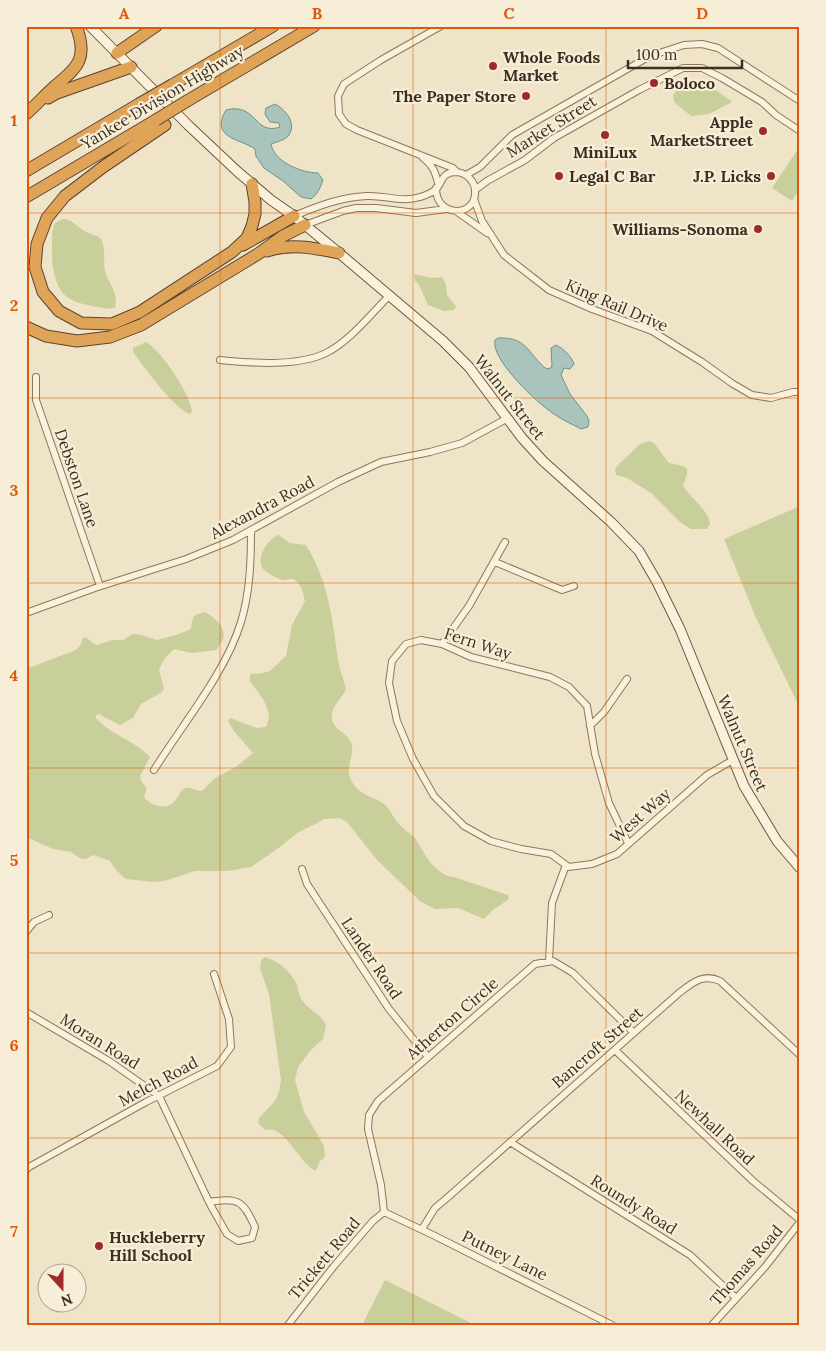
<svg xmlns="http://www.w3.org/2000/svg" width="826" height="1351" viewBox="0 0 826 1351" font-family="Lora,serif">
<rect width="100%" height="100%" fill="#f0e4c8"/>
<!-- green -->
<path fill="#c9cf9b" d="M690 82C707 82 719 92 732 102L709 114 691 116 674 102 673 95 681 84Z
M798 149 800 150V189L792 201 772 188Z
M63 219C75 220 80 231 91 234 95 236 98 235 101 239 106 248 103 261 105 271 109 284 119 293 115 308 107 310 100 307 92 306 85 304 76 303 70 299 54 290 51 262 52 246 52 238 51 230 55 223Z
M414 274 431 278 442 277 446 284 447 295 456 306 454 310 444 311 428 305 419 285 415 281Z
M146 342C160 349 192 396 192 412L190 414C176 411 143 366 133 352V348Z
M649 441 654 443 669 463 683 466 687 469V475L683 485C690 499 708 508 710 524L707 529H691L680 522 651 493 627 478 616 475 615 469 617 466 640 444Z
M798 507 800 510V708L756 618 724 539Z
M279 535 289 543 306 545C329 583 332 617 338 659 339 669 344 679 346 689 342 699 330 707 332 719 334 731 351 734 352 746 354 759 342 771 355 786 362 796 375 797 384 804 390 809 393 817 398 823 403 829 410 833 415 838 418 842 420 847 423 851 429 863 441 876 454 877L508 895 509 898 508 900 494 909 484 919 458 908 435 909 421 902 377 860 347 822 340 818 324 819 315 824 297 833 280 847 251 867 228 871H195L164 881 154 882 126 879 116 870 110 861 93 855 86 859H81L71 852 53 849 26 837V669L76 650 81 644 83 638 85 637 96 645 113 640H123L133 634 142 635 157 640 176 635 189 630 191 628 193 617 198 614 205 612C220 621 232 633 216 650L191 653 174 649 165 658 159 669 164 689 162 692 141 704 133 718 120 725 104 717 100 714 96 715V718C111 735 134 740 150 757L140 776 141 781 147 788 144 797C150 805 164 810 173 803 178 799 180 789 186 788 190 787 198 791 202 791L215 778 236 767 253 753 233 730 228 721 230 718 257 728 266 727C275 710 259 694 250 681V674L263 673 270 671 286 656 292 625 305 601C303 594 302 585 295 580 291 578 289 580 284 580 279 580 268 573 264 570 254 560 268 538 279 535Z
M264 957C277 960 289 970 295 981 299 987 298 995 302 1000 309 1011 322 1014 326 1026L323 1039 311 1050 298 1067 295 1080 304 1112 324 1146 325 1156 323 1159 320 1161 316 1171C302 1166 288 1133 273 1130 270 1129 268 1130 265 1130L258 1123 259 1118 275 1101 279 1092 281 1080 269 994 260 968 261 961Z
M385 1280 475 1325H362Z"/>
<!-- water -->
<path fill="#a9c4bc" stroke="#6f938a" d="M275 104C285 109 297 123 289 135 286 140 276 142 271 144 274 162 302 173 318 173L323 180C320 188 318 194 311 199L301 197 283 181 264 168 256 156 255 149C241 139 209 138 226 110 257 102 254 136 280 127L279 123 270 122 265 114 266 108Z
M498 338C527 337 527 352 545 368L549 369 552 366 551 348 556 345C563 348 572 357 574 364L570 369 564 368 561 375 570 394 587 416 589 421 588 427 581 429C572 424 562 420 554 414 538 404 490 359 495 340Z"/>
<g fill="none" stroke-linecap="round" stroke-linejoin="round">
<defs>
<path id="street" d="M441 26 381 60 344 84 338 96 339 114 346 124 357 130 453 168 457 172
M423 158C433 166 435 171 438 183
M466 175 480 167 512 135 650 56 684 45 702 44 718 48 800 101
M475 190 487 181 525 160 554 138 639 90 683 68H702L722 78 762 102 776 115 800 131
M474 199 482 221 504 255 549 290 592 309 652 331 702 362 733 384 752 395 771 398 793 392H800
M456 211 487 233
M294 216C318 206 341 197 367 196 385 195 402 203 420 197 424 196 434 192 437 188 443 180 442 173 455 172 466 172 475 181 475 191 477 217 436 219 436 188
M305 225 343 211 356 208H376L416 213 446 209
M220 360C251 363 297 367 326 353 349 342 371 314 389 296
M36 377V400L100 586
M495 562 562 590 574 586
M26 613 95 588 186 559 233 540 338 482 381 462 430 452 462 443 508 418
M442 644 469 606 505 542
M590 726 604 712 627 679
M154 770C182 725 226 672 241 622 250 592 251 561 251 531
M566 865 551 854 521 849 491 841 464 826 434 796 413 759 397 721 389 683 392 661 406 644 421 640 442 644 471 657 550 677 569 687 587 706 595 754 609 803 628 843
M302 869 307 884 389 1009 428 1057
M26 932 34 922 49 915
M549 961 552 903 566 865 568 867 592 864 617 854 707 775 733 760
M26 1012 109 1061 159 1096 209 1202 211 1206 227 1234 238 1241 252 1238 255 1227C243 1201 239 1197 209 1202
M615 1050 753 1181 800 1220
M510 1142 690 1255 736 1298
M26 1170 29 1167 146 1102 217 1066 231 1047 229 1019 214 974
M384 1212 381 1185 368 1129 369 1115 378 1101 535 964 553 961 573 973 634 1033
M384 1212 433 1235 612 1325
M422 1229 435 1208 447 1198 679 993C692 983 703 973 720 981L800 1055
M288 1325 334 1266 373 1221 384 1212
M712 1325 765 1267 800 1222"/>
<path id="secondary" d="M90 26 188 125 238 172 271 200 294 216 339 253 443 341 469 367 522 438 543 461 611 522 639 551 657 582 680 629 744 786 777 841 800 868"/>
<path id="highway" d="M117 53 156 26
M172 85 273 26
M48 98 57 93 131 67
M187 101 314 26
M26 114C36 105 45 95 55 86 79 67 88 57 76 26
M165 125 103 167 65 196 47 218 37 244 35 267 43 292 59 311 81 323 112 324 140 312 232 252 247 238 252 226 255 214V202L252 184
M26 171 139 104
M26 197 156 120
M243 245 294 216
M267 251C292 243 314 248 339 253
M26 327 46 336 77 341 110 337 141 325 258 254 283 236 305 225"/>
</defs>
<!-- street casing -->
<use href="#street" stroke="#8d765c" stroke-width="8"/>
<!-- secondary casing -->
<use href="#secondary" stroke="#6f573f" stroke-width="11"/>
<!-- highway casing -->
<use href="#highway" stroke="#5b4430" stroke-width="13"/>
<!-- street -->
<use href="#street" stroke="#faf1dc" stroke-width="6"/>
<!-- secondary -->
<use href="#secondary" stroke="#faf1dc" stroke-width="9"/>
<!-- highway -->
<use href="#highway" stroke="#e0a458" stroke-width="11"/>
<defs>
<path id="highway-bridge" d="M139 104 172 85
M156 120 187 101"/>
</defs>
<!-- highway-bridge casing -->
<use href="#highway-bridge" stroke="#5b4430" stroke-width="13" stroke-linecap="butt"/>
<!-- highway-bridge -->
<use href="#highway-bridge" stroke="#e0a458" stroke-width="11"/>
</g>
<!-- grid -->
<path fill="none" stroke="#df570d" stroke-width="1" stroke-opacity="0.55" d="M220 26V1325M413 26V1325M606 26V1325M26 213H800M26 398H800M26 583H800M26 768H800M26 953H800M26 1138H800"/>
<!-- markers -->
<g fill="#9e2a2b" stroke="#f7eed8" stroke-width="2">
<circle cx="493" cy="66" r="5"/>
<circle cx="654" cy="83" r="5"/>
<circle cx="526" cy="96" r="5"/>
<circle cx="763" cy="131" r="5"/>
<circle cx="605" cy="135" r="5"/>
<circle cx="559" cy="176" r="5"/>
<circle cx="771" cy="176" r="5"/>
<circle cx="758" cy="229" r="5"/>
<circle cx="99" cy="1246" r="5"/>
</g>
<g text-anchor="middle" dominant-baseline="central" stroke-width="4.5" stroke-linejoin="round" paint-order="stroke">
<!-- poi labels -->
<g font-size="16" font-weight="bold" fill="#3d2e20" stroke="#f7eed8" text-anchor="start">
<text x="503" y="57">Whole Foods<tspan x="503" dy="18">Market</tspan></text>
<text x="664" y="83">Boloco</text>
<text x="516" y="96" text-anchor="end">The Paper Store</text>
<text x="753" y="122" text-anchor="end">Apple<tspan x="753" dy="18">MarketStreet</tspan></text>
<text x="605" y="152" text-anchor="middle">MiniLux</text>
<text x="569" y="176">Legal C Bar</text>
<text x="761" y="176" text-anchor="end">J.P. Licks</text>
<text x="748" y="229" text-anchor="end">Williams-Sonoma</text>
<text x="109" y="1237">Huckleberry<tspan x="109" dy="18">Hill School</tspan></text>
</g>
<!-- street labels -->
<g font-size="16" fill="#3d2e20" stroke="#f7eed8">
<text transform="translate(162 97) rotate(-31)">Yankee Division Highway</text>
<text transform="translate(551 126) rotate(-32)">Market Street</text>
<text transform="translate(617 305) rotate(23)">King Rail Drive</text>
<text transform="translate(510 397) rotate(52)">Walnut Street</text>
<text transform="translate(77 478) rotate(71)">Debston Lane</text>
<text transform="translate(262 507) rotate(-28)">Alexandra Road</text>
<text transform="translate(478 643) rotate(18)">Fern Way</text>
<text transform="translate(743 743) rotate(67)">Walnut Street</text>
<text transform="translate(640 815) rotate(-41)">West Way</text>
<text transform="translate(372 958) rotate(56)">Lander Road</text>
<text transform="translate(452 1018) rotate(-41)">Atherton Circle</text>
<text transform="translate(100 1041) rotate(32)">Moran Road</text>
<text transform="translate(597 1047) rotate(-41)">Bancroft Street</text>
<text transform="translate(158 1081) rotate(-28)">Melch Road</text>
<text transform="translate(715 1127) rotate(43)">Newhall Road</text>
<text transform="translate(634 1204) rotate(32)">Roundy Road</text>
<text transform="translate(505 1255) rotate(26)">Putney Lane</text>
<text transform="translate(324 1258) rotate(-50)">Trickett Road</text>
<text transform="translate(746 1265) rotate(-49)">Thomas Road</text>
</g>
</g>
<!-- border -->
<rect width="826" height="1351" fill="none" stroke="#f7eed8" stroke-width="55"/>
<!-- north arrow -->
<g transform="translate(62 1288) rotate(159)"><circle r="24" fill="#f7eed8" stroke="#ada18e"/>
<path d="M0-4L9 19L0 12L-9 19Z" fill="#9e2a2b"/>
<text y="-8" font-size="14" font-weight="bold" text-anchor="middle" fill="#3d2e20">N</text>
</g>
<!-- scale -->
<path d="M628 60v8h114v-8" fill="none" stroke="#3d2e20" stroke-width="2.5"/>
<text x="636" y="60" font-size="15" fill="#3d2e20" stroke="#f7eed8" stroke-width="4" paint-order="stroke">100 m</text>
<rect x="28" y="28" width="770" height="1296" fill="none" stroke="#df570d" stroke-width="2"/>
<g font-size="16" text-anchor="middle" font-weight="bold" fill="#df570d">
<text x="124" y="19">A</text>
<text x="317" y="19">B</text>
<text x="509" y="19">C</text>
<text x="702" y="19">D</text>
<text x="14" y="126">1</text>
<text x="14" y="311">2</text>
<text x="14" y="496">3</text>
<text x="14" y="681">4</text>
<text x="14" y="866">5</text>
<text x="14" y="1051">6</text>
<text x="14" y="1237">7</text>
</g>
</svg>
